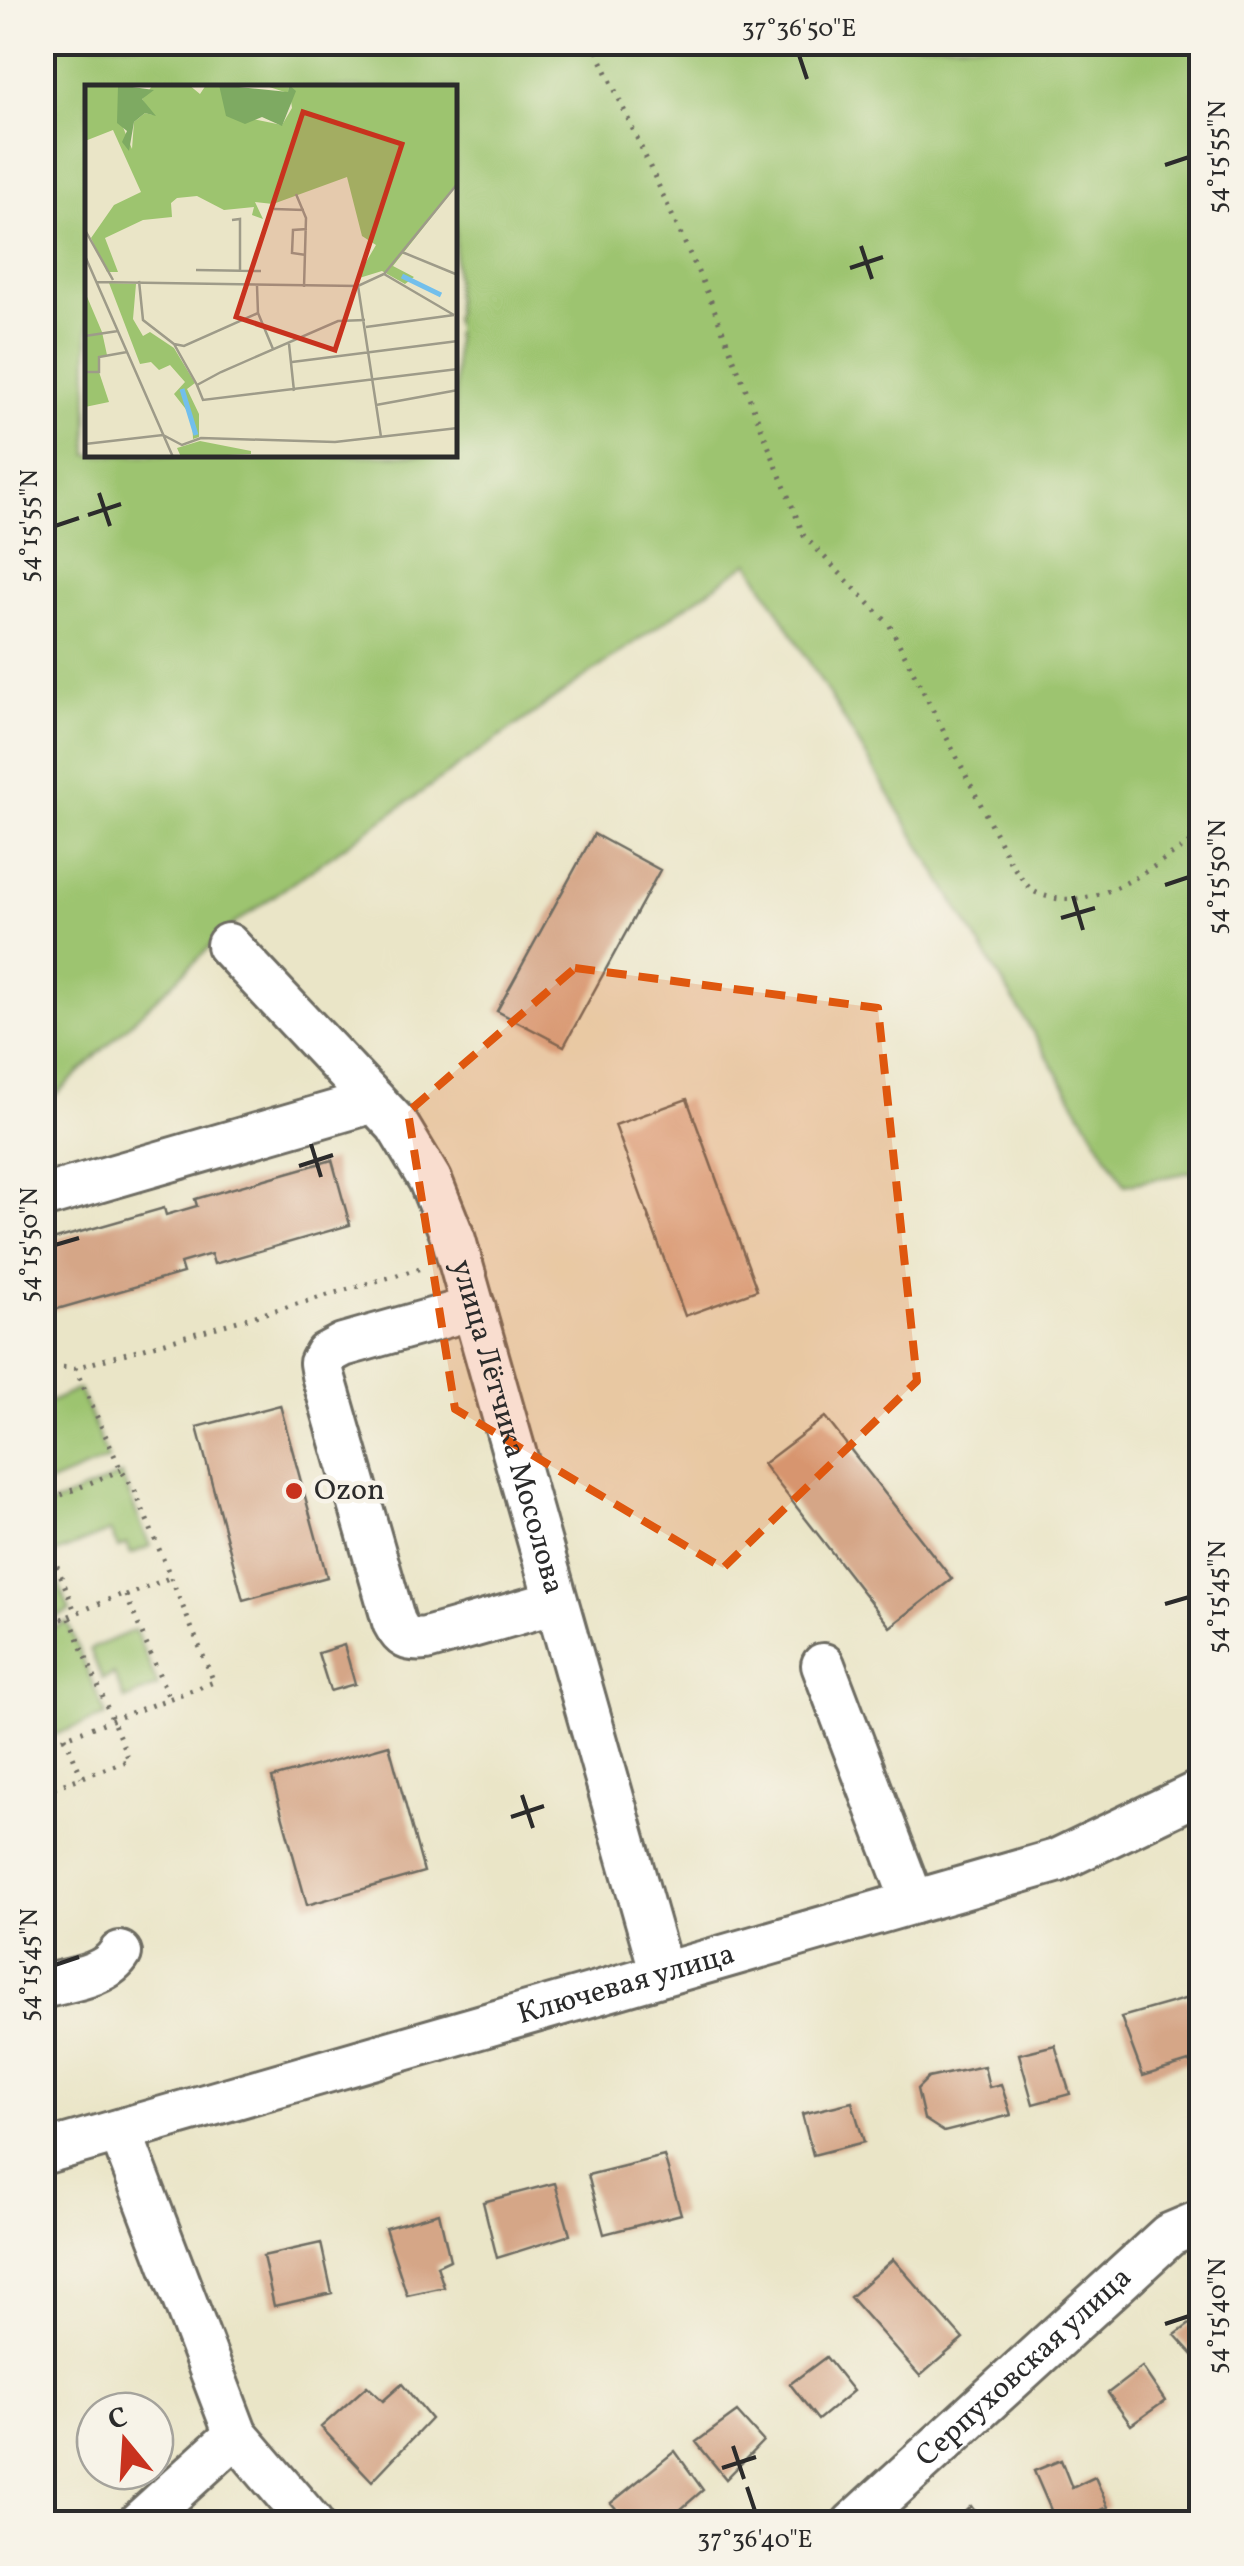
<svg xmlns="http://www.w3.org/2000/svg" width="1244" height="2566" viewBox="0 0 1244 2566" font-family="Vollkorn,serif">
<rect width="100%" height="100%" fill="#f7f3e8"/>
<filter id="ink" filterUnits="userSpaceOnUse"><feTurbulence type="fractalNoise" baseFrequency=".01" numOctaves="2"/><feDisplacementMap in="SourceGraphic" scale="20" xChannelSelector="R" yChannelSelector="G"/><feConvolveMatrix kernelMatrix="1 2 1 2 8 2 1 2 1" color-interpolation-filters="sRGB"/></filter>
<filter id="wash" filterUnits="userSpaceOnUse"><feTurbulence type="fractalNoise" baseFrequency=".0048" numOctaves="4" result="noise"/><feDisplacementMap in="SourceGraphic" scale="40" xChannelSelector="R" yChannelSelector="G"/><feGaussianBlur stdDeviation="2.25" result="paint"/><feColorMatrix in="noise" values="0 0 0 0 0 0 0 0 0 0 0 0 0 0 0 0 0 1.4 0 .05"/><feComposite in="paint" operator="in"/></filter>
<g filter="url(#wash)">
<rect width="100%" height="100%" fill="#eae5c7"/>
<!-- green -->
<path fill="#9dc46f" stroke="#64784d" stroke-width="2.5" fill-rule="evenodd" d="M43 43H1201V1170L1125 1185 749 562 234 924 43 1107ZM88 88H455V455H88Z
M79 1389 108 1459 43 1486V1405Z
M121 1475 150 1546 131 1554 127 1544 118 1548 110 1531 54 1554 43 1530V1508Z
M53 1571 70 1611 43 1623V1575Z
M67 1622 106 1716 43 1739V1632Z
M135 1630 158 1686 125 1700 114 1674 102 1679 90 1649Z"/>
<g id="blocks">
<!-- building -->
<path fill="#d5a687" d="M594 834 660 870 564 1046 497 1011Z
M687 1099 757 1290 685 1316 615 1125Z
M332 1160 350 1225 214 1264 211 1254 180 1263 183 1273 47 1312 42 1296V1243L164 1208 166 1215 197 1206 195 1199Z
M280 1405 327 1577 243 1600 197 1427Z
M825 1417 952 1579 890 1627 763 1464Z
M344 1645 355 1684 330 1691 318 1653Z
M389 1745 424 1872 307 1905 272 1778Z
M1188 1998 1193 2011 1202 2008V2058L1143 2076 1121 2017Z
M1055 2045 1070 2094 1033 2104 1019 2054Z
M984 2066 989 2087 1001 2084 1011 2115 944 2132 924 2119 917 2089 928 2078Z
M852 2102 864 2142 813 2155 802 2114Z
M664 2156 681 2214 604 2234 588 2175Z
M555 2183 570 2235 497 2258 483 2202Z
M439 2213 450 2260 437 2266 444 2287 407 2295 385 2228Z
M321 2243 332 2293 274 2306 263 2256Z
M893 2259 963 2339 920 2376 850 2297Z
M1202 2315V2365L1175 2335Z
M826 2357 853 2391 818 2420 790 2384Z
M1142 2367 1165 2401 1131 2425 1108 2393Z
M402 2384 431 2419 372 2481 321 2427 367 2386 383 2401Z
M737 2412 763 2441 726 2479 696 2442Z
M675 2451 703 2490 681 2509 689 2518 684 2524H630L611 2503Z
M1061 2460 1072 2488 1095 2477 1108 2507 1071 2524H1057L1034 2471Z
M971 2506 984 2524H951Z"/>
</g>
</g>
<g filter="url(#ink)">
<use href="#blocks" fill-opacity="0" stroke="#6e6c62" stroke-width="2.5"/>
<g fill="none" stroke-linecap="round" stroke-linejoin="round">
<defs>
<g id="minor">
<path id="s1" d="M228 945 397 1125 430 1180 454 1240 662 1974"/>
<path d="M42 1197 374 1101"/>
<path d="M474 1308 343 1345 326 1354 321 1363 323 1375 394 1622C402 1638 408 1641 426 1639L556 1602"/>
<path d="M823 1665 913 1902"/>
<path d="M42 1987C67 1980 106 1977 120 1953"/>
<path d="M120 2131 236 2435 312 2524"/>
<path id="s2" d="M42 2153 1056 1861 1202 1791"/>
<path d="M138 2524 236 2435"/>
<path id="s3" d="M853 2524 1169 2235 1202 2221"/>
</g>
</defs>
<!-- minor casing -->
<use href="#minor" stroke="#6e6c62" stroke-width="48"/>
<!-- path -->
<path stroke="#6e6c62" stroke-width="5" stroke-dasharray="2.5 8" stroke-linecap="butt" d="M593 42 709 296 804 536 889 624 1011 864C1019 873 1027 889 1037 893 1094 918 1156 863 1202 835
M42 1366 75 1368 425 1267
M42 1503 121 1470
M42 1534 53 1556 42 1561
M53 1556 76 1614
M126 1596 169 1578
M69 1616 125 1593 169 1698
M42 1627 69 1616 129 1760 42 1792
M65 1737 82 1777
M42 1746 214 1682 135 1491 121 1470 75 1368"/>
<!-- minor -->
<use href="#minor" stroke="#fff" stroke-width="42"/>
</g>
</g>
<!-- marked area -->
<path fill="#df570e" fill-opacity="0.2" stroke="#df570e" stroke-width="8" stroke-dasharray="20 12" stroke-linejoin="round" d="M575 968 878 1008 917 1381 723 1568 455 1409 408 1112Z"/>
<!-- ticks -->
<path fill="none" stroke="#2b2b2b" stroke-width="4" d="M799 55 807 79M1165 165 1189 157M861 246 872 279M850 268 883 257M99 493 110 526M88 515 121 504M55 526 79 518M1165 885 1189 877M1073 896 1083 930M1061 918 1095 908M311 1144 321 1177M299 1166 333 1155M55 1245 79 1238M1165 1604 1189 1597M522 1795 533 1828M511 1817 544 1806M55 1965 79 1957M1165 2324 1189 2316M733 2446 744 2479M722 2468 756 2457M747 2487 755 2511"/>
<!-- markers -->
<circle fill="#c8321e" stroke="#f7f3e8" stroke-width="4" cx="294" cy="1491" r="10"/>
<g text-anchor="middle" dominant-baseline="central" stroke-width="9" stroke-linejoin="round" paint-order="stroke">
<!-- street labels -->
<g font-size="30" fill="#2b2b2b" stroke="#f7f3e8">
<text stroke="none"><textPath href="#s1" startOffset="570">улица Лётчика Мосолова</textPath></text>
<text stroke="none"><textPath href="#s2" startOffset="608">Ключевая улица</textPath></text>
<text stroke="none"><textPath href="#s3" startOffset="232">Серпуховская улица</textPath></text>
</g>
<!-- poi labels -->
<g font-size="30" fill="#2b2b2b" stroke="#f7f3e8" text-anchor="start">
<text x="314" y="1491">Ozon</text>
</g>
</g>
<!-- overview -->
<g transform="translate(85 85)">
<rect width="372" height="372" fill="#eae5c7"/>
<path d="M0 0H33V30L47 64 49 37 60 28 68 30 57 14 68 0H104L115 9 121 0H134L148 30 197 40 207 23 204 1 203 8 178 0H372V100L308 181 329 192 320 199 297 186 271 194 291 160 277 151 262 92 188 119 170 117 178 134 167 130 169 122 139 125 112 111 92 113 86 118 87 132 58 135 20 153 33 187H22L6 153 29 120 56 107 28 45 0 56ZM24 198 51 199 48 234 58 251 65 247 89 263 110 298 102 304 114 329V352L108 354 107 332 89 309 100 297 85 280 74 285 66 277 55 279ZM0 207 17 247 22 270 14 272V287L24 317 0 322ZM115 356 166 366V369L96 372 92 363Z" fill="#9dc46f"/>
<path d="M33 0 69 5 57 14 71 31 60 28 49 37 44 66 37 57 42 46 32 38ZM134 0 203 7 204 0 211 6 197 41 177 32 160 39 141 31Z" fill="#7eaa62"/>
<path fill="none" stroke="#72bfec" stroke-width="5" d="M317 191 356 210M97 304 111 350"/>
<path fill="none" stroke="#9e9b89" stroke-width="2.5" d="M211 109 221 133 219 202M189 124 219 125M147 135 155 134V187M0 145 28 195M317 167 373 190M221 170 207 168 208 145 222 144M0 171 88 372M111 185 176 186M299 189 369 230M54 196 58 235 89 259 99 261 173 228M12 197 273 201 299 189 373 98M172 201 173 228 188 264M273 201 296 352M280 235 253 236 136 287 112 300 118 315 373 284M281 242 369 230M0 251 33 246M89 259 112 300M204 259 209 306M207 277 373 256M0 287H14V272L42 267M291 320 373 305M0 359 78 350 97 360 116 353 250 357 373 343"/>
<path fill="#c8321e" fill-opacity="0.15" stroke="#c8321e" stroke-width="5" d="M218 27 317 59 250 265 151 232Z"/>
<rect width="372" height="372" fill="none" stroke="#2b2b2b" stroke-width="5"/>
</g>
<!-- margin -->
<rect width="1244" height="2566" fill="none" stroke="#f7f3e8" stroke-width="110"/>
<!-- north arrow -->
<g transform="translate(125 2441) rotate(342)"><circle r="48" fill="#f7f3e8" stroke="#a5a39c" stroke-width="2.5"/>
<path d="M0-8L18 38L0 25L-18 38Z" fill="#c8321e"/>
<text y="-15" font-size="28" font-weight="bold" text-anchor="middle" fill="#2b2b2b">С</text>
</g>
<rect x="55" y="55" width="1134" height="2456" fill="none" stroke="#2b2b2b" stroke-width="4"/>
<g font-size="25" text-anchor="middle" fill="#2b2b2b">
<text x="799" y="36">37°36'50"E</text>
<text transform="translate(1216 157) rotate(-90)" y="9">54°15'55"N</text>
<text transform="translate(28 526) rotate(-90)" y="9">54°15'55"N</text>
<text transform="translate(1216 877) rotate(-90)" y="9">54°15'50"N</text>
<text transform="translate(28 1245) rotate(-90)" y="9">54°15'50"N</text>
<text transform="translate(1216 1597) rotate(-90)" y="9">54°15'45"N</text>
<text transform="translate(28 1965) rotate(-90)" y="9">54°15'45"N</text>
<text transform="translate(1216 2316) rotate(-90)" y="9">54°15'40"N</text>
<text x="755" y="2547">37°36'40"E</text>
</g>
</svg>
